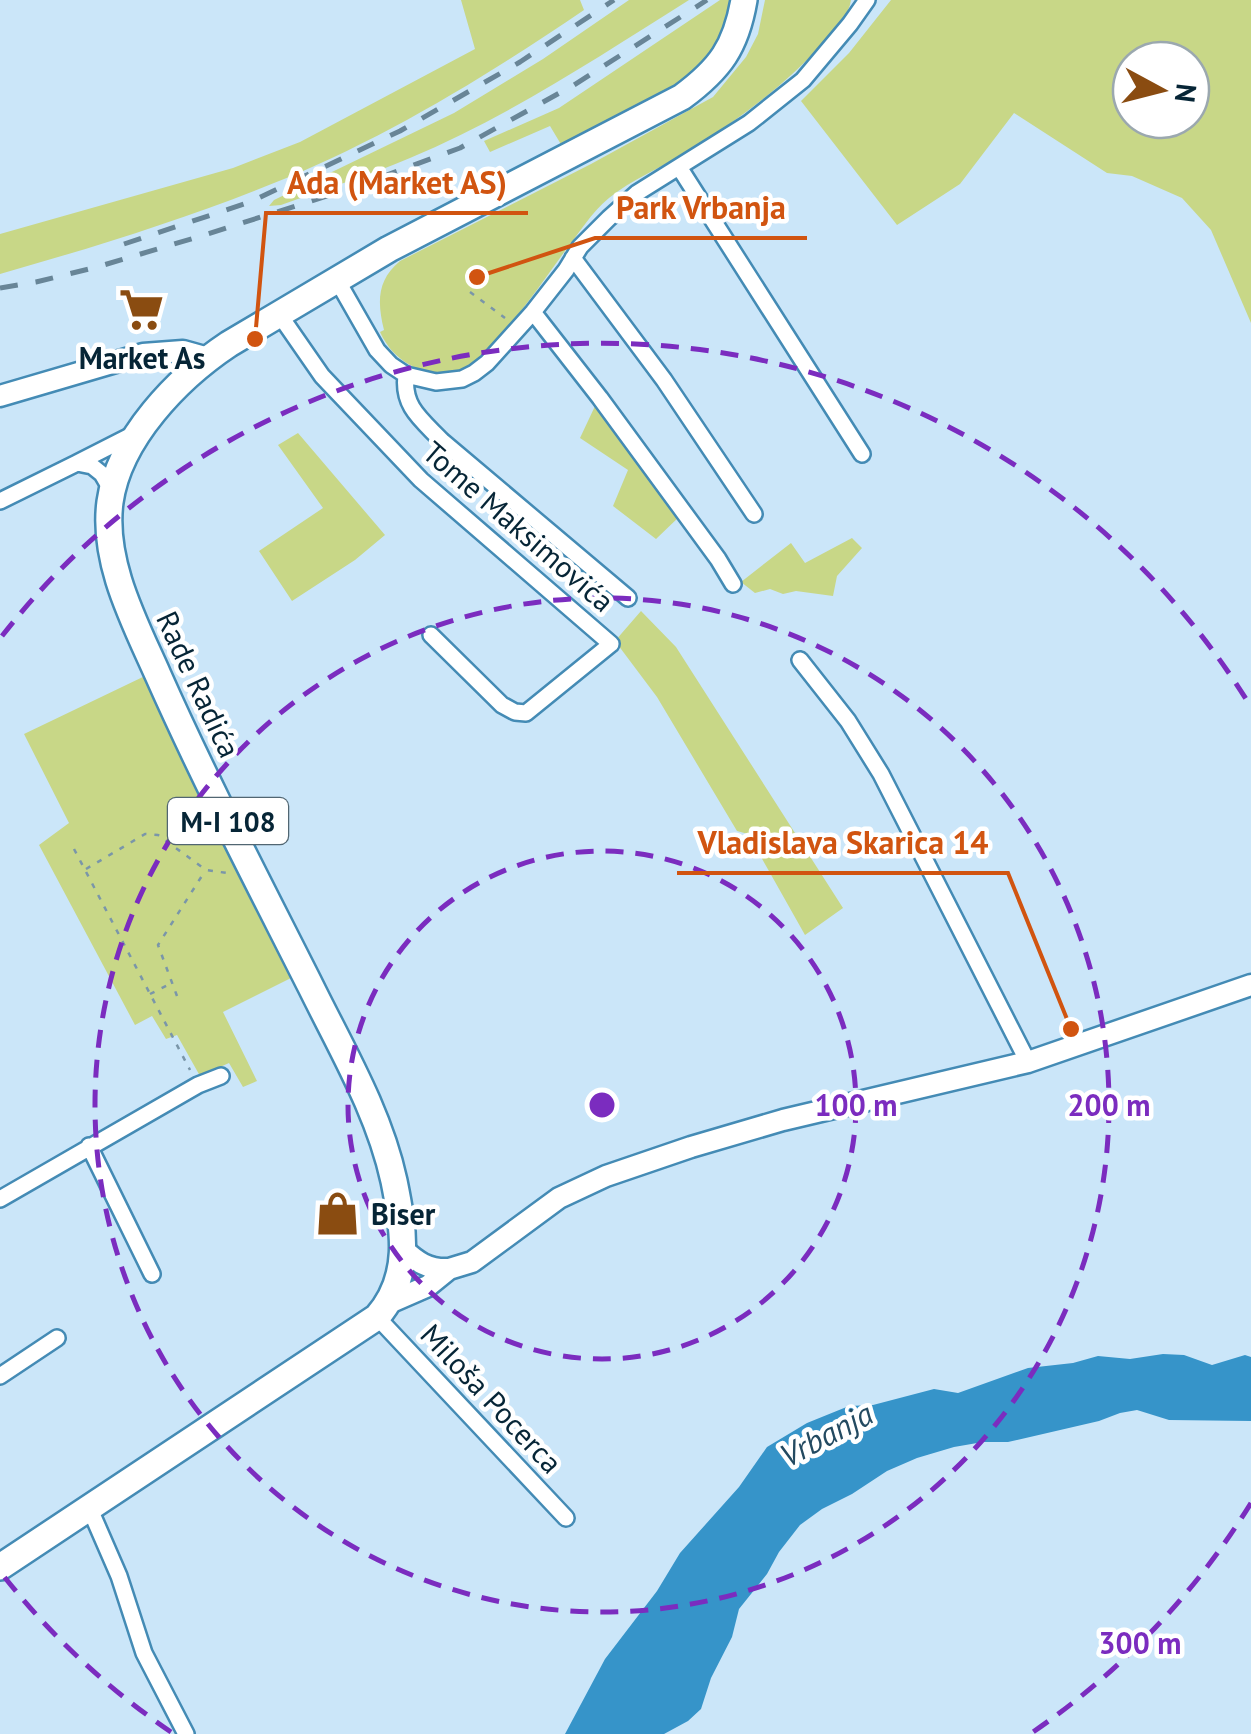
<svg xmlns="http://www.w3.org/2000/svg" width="1251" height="1734" viewBox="0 0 1251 1734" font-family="'PT Sans',sans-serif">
<rect width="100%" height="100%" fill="#cbe6f9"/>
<!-- green -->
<path fill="#c8d787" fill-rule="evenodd" d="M461 0H580L584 10C485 77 381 141 269 185 182 220 91 248 0 274V234L233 168 300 142 475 49Z
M629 0H689C600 56 508 117 410 158 368 176 324 189 281 205L269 206 274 200 454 113 543 59Z
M720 0H733L728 26 700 72 565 151 550 126 490 152 484 141 559 108Z
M765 0H851C849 15 837 26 827 38 788 84 738 120 687 152 662 167 631 180 609 198 591 213 579 233 565 251 541 284 519 317 490 346 481 355 473 365 461 370 444 377 426 374 410 365 396 357 387 347 380 332L384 330C377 302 377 280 400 261L591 164 713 97 746 57 758 34Z
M891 0H1251V323L1211 230 1182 198 1132 176 1107 173 1014 113 960 184 897 225 801 101 849 53ZM1131 60H1191V120H1131Z
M596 404 680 516 656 539 613 506 628 470 580 438Z
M298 433 385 535 355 560 292 601 259 551 323 508 278 445Z
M852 538 862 548 837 576 833 596 796 591 783 594 770 589 755 593 741 582 791 543 805 563Z
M641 611 676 647 843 908 805 935 748 834 737 831 657 697 615 641Z
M147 675 297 975 223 1012 257 1081 243 1087 229 1063 200 1076 177 1035 166 1039 152 1016 135 1025 39 845 69 823 24 734Z"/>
<!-- water -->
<path fill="#3694c9" d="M1163 1354 1184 1355 1212 1365 1245 1355 1251 1357V1421L1169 1420 1137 1410 1120 1413 1099 1421 1008 1442H983L954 1447 917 1458 887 1471 852 1494 822 1509 800 1525 779 1552 767 1574 739 1609 732 1637 711 1678 701 1709 688 1721 664 1734H565L605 1659 657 1591 680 1553 739 1487 767 1447 807 1423 849 1406 873 1405 934 1389 958 1393 1028 1368 1073 1363 1098 1356 1130 1359Z"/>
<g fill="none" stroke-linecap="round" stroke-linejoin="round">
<defs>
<path id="minor" d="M679 167 862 454
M573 258 664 380 754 514
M337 280 377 350 391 365 406 375 436 382 462 379 474 373 487 363 533 312 566 270 580 247 609 218 637 193 749 123 803 80 850 24 867 0
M533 312 600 398 718 559 733 584
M279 314 322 376 421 480 611 644 526 713 515 712 502 705 431 635
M406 375C402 407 422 420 442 441L628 598
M77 463 136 433
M0 501 77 463 92 466 102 474 112 491
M800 660 848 721 881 774 1028 1062
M89 1146 152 1274
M0 1199 198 1085 221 1076
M377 1317 566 1518
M0 1376 57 1338
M89 1507 119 1576 144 1653 186 1734"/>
<path id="tertiary" d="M0 396 143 354 183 351 208 358
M402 1248C417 1262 428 1270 449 1269
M389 1303 428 1286 449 1269 472 1262 559 1198 606 1176 691 1147 783 1120 1028 1062 1251 985"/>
<path id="primary" d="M0 1567 377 1317C412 1277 404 1230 394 1181 379 1112 342 1050 311 987 259 884 205 781 158 675 135 623 102 562 110 502 119 438 178 378 229 344L389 249 682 97C720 69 736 47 744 0"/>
</defs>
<!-- minor casing -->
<use href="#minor" stroke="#448bb5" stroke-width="20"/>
<!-- tertiary casing -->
<use href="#tertiary" stroke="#448bb5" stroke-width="25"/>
<!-- primary casing -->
<use href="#primary" stroke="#448bb5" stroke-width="30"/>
<!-- path -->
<path stroke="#7a96a9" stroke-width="2.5" stroke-dasharray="5 8" stroke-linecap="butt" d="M470 292 505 318
M74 849 190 1070
M86 869 145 834 158 835 206 870 227 873
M150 994 170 984
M177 996 158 945 205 871"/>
<!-- minor -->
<use href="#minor" stroke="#fff" stroke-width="15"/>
<!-- tertiary -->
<use href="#tertiary" stroke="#fff" stroke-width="20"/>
<!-- primary -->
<use href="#primary" stroke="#fff" stroke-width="25"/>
<!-- rail -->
<path stroke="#688597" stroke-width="5" stroke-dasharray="18 18" stroke-linecap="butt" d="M124 244 250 202 400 131 520 62 614 0
M0 288 36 282 97 267 201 236 346 190 460 148 574 85 707 0"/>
</g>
<!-- distance rings -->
<g fill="none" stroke="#7b2cbf" stroke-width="5" stroke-dasharray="18 12">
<circle cx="602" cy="1105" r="254"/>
<circle cx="602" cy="1105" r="507"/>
<path d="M1251 1503A761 761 0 0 1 1033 1732M171 1732A761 761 0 0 1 2 1574M2 636A761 761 0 0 1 1251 707"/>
</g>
<!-- icons -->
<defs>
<symbol id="supermarket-bare" viewBox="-9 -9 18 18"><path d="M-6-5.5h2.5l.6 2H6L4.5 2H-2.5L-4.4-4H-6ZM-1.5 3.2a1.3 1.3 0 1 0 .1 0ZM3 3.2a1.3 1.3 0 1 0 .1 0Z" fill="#8a4c11" stroke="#fff" stroke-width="2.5" paint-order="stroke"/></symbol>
<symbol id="shop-bare" viewBox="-9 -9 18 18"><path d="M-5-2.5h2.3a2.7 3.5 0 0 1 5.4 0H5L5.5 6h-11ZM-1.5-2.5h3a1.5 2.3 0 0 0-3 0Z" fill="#8a4c11" stroke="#fff" stroke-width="2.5" paint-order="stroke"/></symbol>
</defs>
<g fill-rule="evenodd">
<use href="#supermarket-bare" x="110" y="278" width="63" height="63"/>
<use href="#shop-bare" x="306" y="1182" width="63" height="63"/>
</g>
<g text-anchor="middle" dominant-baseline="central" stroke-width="9" stroke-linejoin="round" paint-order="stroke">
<!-- shield labels -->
<rect fill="#fff" stroke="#516672" stroke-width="2.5" x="168" y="798" width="120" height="46" rx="8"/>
<g font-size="28" font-weight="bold" fill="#062536">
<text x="228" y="821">M-I 108</text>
</g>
<!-- poi labels -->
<g font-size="30" font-weight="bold" fill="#062536" stroke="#fff">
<text x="142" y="357">Market As</text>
<text x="371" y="1213" text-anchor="start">Biser</text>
</g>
<!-- street labels -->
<g font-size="30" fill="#062536" stroke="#fff">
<text transform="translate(519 526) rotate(41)">Tome Maksimovića</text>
<text transform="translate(199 684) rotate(65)">Rade Radića</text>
<text transform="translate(492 1398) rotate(47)">Miloša Pocerca</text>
</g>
<!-- water labels -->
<g font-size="32" font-style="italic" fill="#234a61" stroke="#fff">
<text transform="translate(826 1434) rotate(-28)">Vrbanja</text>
</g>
</g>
<circle cx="602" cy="1105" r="15" fill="#7b2cbf" stroke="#fff" stroke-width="5"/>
<g font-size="30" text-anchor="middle" font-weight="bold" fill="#7b2cbf" stroke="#fff" stroke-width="9" stroke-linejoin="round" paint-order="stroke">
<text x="856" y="1116">100 m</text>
<text x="1109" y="1116">200 m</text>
<text x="1140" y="1654">300 m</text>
</g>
<!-- callouts -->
<path fill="none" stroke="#d15410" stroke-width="4" d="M255 339L266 213H528M477 277L595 238H807M1071 1029L1008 873H677"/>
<g fill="#d15410" stroke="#fff" stroke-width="4">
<circle cx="255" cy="339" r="10"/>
<circle cx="477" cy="277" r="10"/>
<circle cx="1071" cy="1029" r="10"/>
</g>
<g font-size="32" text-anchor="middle" font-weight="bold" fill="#d15410" stroke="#fff" stroke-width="9" stroke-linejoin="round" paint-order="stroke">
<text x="397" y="194">Ada (Market AS)</text>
<text x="701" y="219">Park Vrbanja</text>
<text x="843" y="854">Vladislava Skarica 14</text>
</g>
<!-- north arrow -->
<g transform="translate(1161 90) rotate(97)"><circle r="48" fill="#ffffff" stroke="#9ba8af" stroke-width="2.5"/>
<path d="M0-8L18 38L0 25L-18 38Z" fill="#8a4c11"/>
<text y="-15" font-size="28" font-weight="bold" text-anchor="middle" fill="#062536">N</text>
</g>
</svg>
